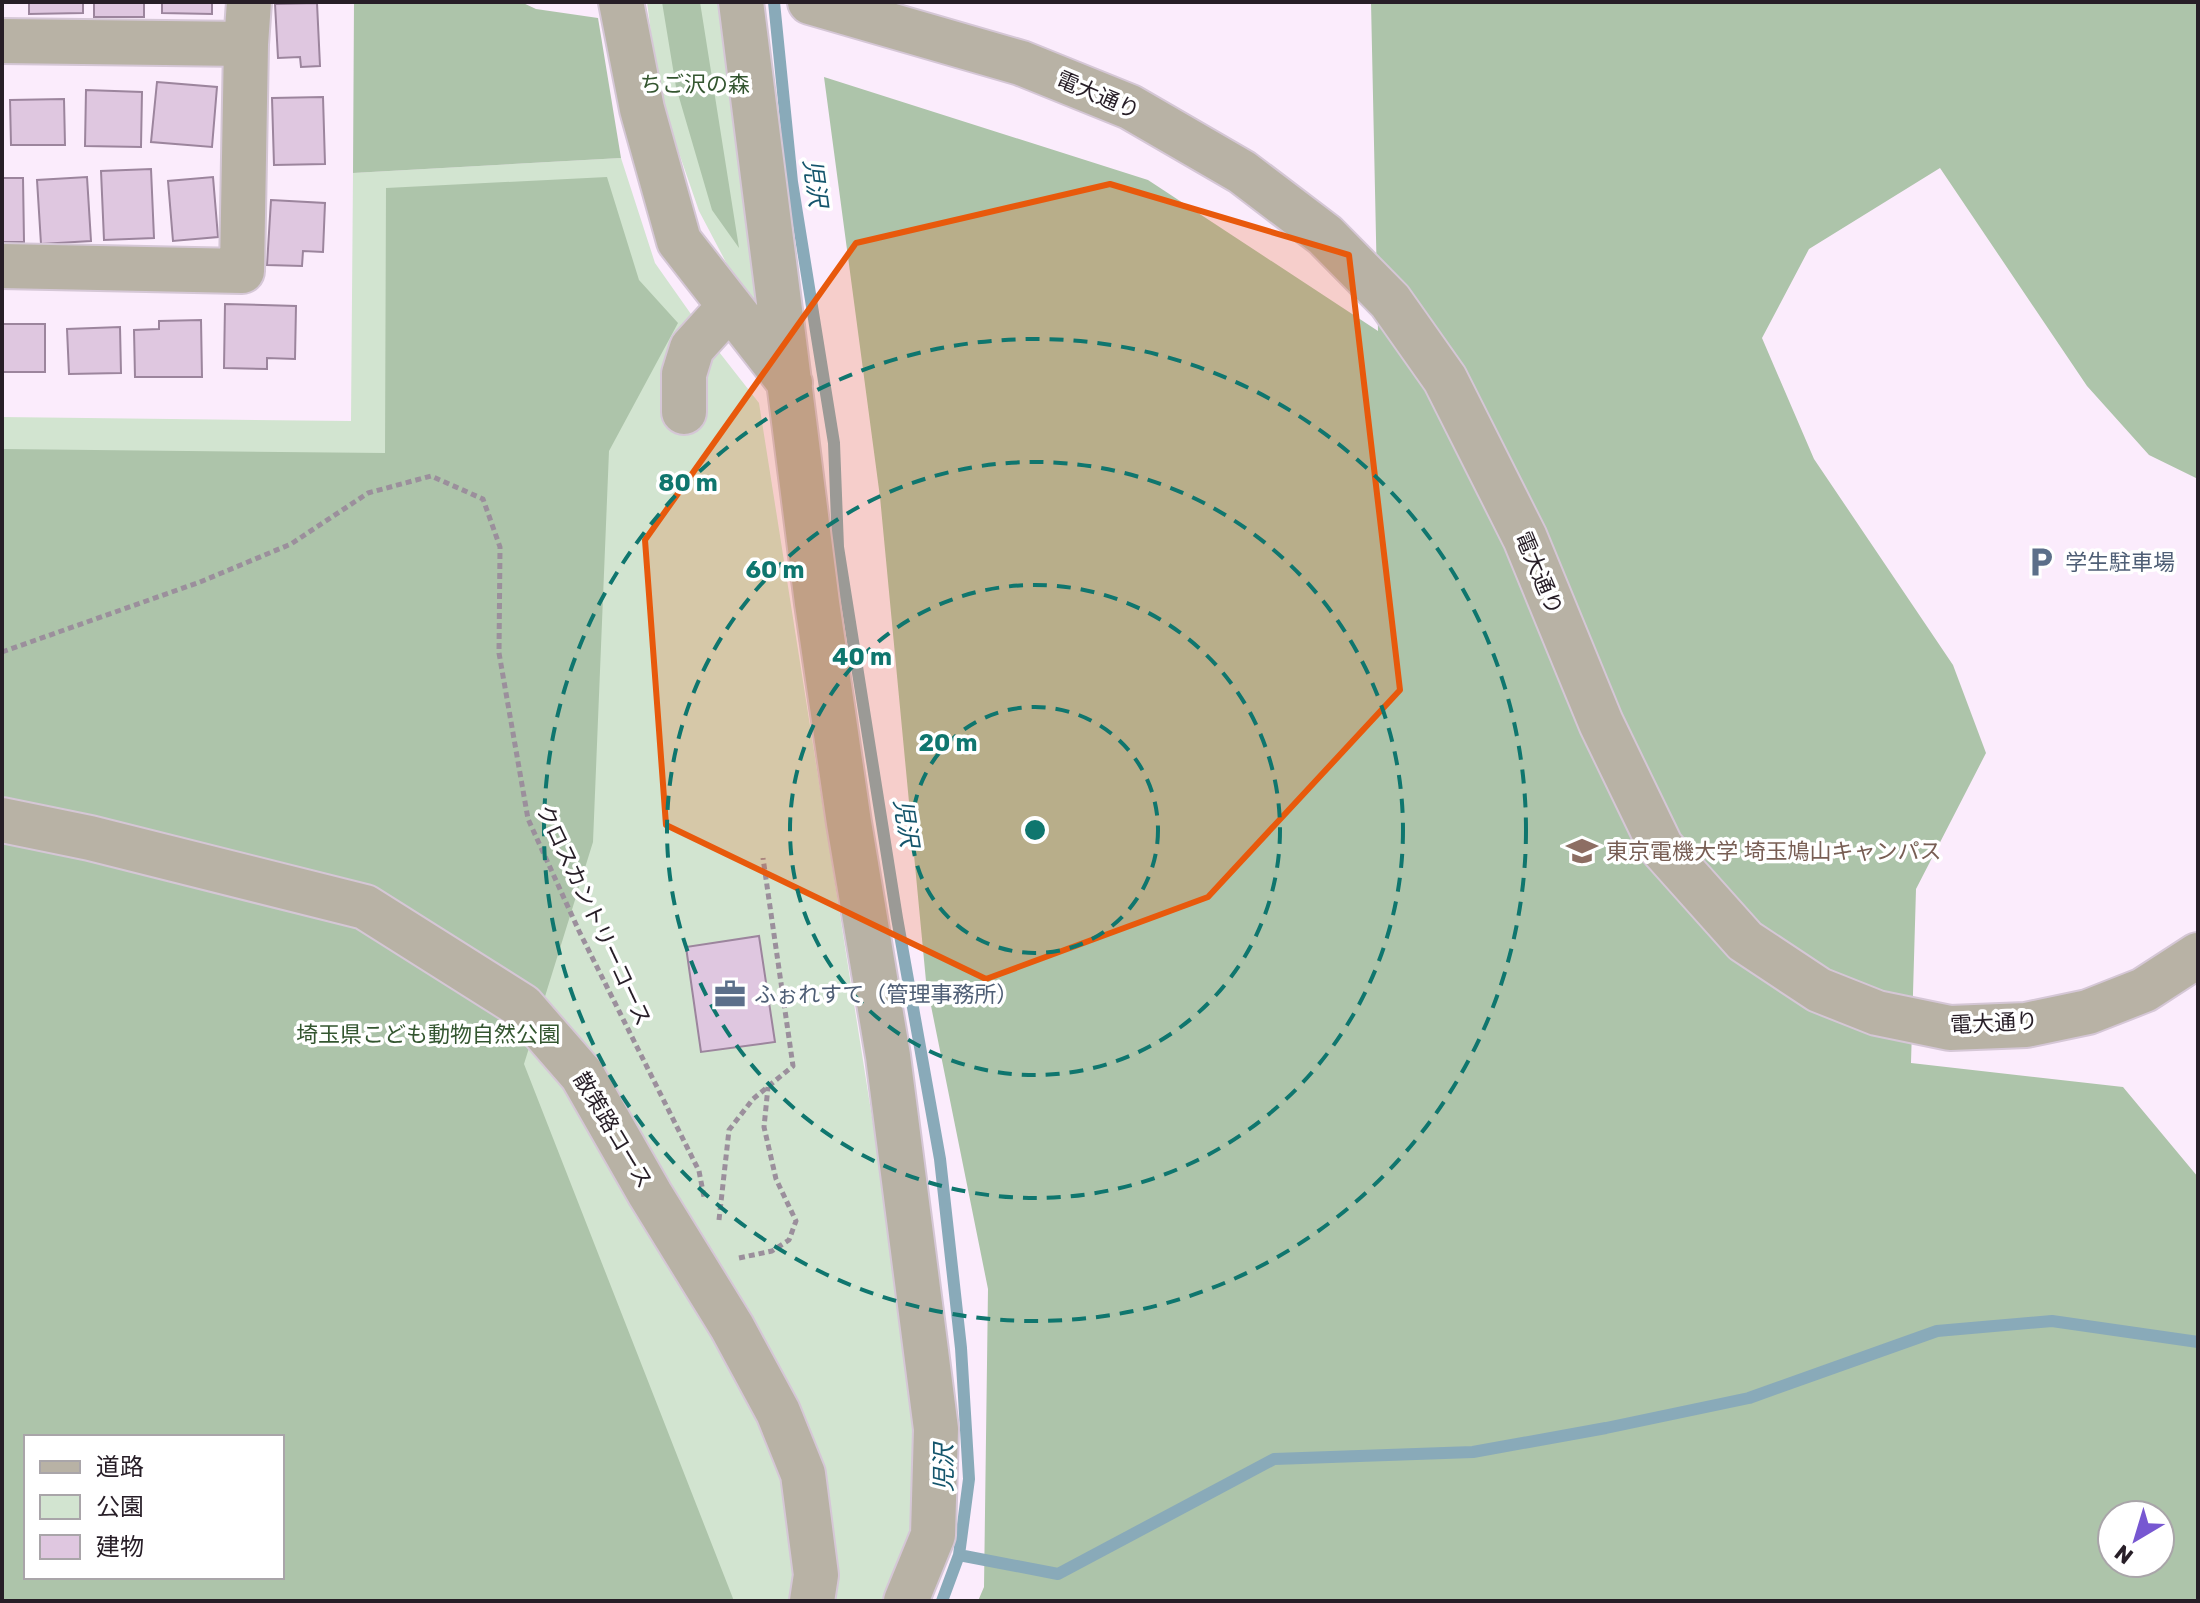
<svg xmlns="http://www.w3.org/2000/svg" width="2200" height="1603" viewBox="0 0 2200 1603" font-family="Rubik,'Noto Sans JP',sans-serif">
<rect width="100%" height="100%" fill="#fbecfc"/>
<!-- green -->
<path fill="#d2e4d0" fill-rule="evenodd" d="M647 2H721L764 302 749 306 699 211 659 95Z
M621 158 655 263 705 334 759 403 927 1465 921 1532 893 1601H2V417L351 421 353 173ZM26 1437H282V1577H26Z"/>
<!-- forest -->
<path fill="#adc4aa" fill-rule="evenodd" d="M354 2H521L536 9 598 18 621 158 353 173Z
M662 2H700L739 248 712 210 676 87Z
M1371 2H2198V479L2149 455 2087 386 1940 168 1809 249 1762 338 1814 459 1953 665 1986 753 1916 889 1911 1063 2123 1087 2198 1177V1601H978L984 1587 988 1289 926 981 880 497 824 77 1148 180 1378 331ZM2112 1515H2160V1563H2112Z
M607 177 639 280 678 323 609 451 593 842 524 1064 734 1601H2V449L385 453 386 188ZM26 1437H282V1577H26Z"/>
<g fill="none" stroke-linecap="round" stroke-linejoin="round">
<!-- stream -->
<path stroke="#89aab9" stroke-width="12" d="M774 2 792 182 834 443 838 547 897 918 940 1159 961 1348 969 1479 959 1555 942 1601
M959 1555 1058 1574 1274 1459 1473 1452 1606 1428 1749 1398 1937 1331 2052 1321 2198 1342"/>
</g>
<!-- building -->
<path fill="#dfc7e0" stroke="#9c859d" stroke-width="2" d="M29 2H83V13L29 14Z
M94 2H144V17H94Z
M162 2H212V14L162 13Z
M317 3 320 66 301 67 300 57 278 58 275 4Z
M157 82 217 87 212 147 151 142Z
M86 90 142 92 141 147 85 146Z
M323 97 325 164 274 165 272 98Z
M64 99 65 145H11L10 100Z
M151 169 154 238 104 240 101 171Z
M87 177 91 241 41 244 37 180Z
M213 177 218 237 173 241 168 181Z
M2 178H23L24 242H2Z
M271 200 325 203 323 252 303 251 302 266 267 265Z
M225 304 296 306 295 359 267 358V369L224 368Z
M201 320 202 377H135L134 330 159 329V321Z
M2 324H45V372H2Z
M120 327 121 373 69 374 67 329Z
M759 936 775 1042 701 1052 686 947Z"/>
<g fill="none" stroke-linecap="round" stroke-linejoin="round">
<defs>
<path id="minor" d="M621 2 642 109 679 241 790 383
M741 2 817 603 849 823 888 1056 936 1429 933 1535 906 1601
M810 2 1021 63 1130 107 1242 172 1325 235 1390 301 1445 379 1525 538 1601 723 1661 847 1745 941 1819 990 1877 1013 1950 1028 2026 1025 2088 1012 2144 990 2198 955
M2 41 246 44
M2 266 242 271 246 44 249 2
M684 412V374L692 348 730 306
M2 820 90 838 365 907 522 1006 582 1075 650 1194 732 1327 778 1412 803 1474 816 1575 812 1601"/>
</defs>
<!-- minor casing -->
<use href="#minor" stroke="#d5c7d6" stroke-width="48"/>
<!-- path -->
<path stroke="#9b8f9c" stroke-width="5" stroke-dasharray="6 4" stroke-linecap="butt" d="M2 652 200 582 291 544 368 493 431 476 483 499 500 547 499 653 528 819 579 931 699 1171 704 1197
M719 1220 729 1130 753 1099 793 1066 763 858
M739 1258 772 1251 789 1240 796 1221 776 1179 764 1127 768 1087"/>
<!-- minor -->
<use href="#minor" stroke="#b8b2a5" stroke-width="44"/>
</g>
<!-- marked area -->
<path fill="#e8590c" fill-opacity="0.2" stroke="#e8590c" stroke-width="6" stroke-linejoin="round" d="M1110 184 1349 255 1400 690 1208 897 986 979 666 825 645 540 856 243Z"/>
<!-- distance rings -->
<g fill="none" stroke="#0f766e" stroke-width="4" stroke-dasharray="14 10">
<circle cx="1035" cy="830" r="123"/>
<circle cx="1035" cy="830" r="245"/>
<circle cx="1035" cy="830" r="368"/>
<circle cx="1035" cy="830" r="491"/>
</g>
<!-- icons -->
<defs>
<symbol id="parking-bare" viewBox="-9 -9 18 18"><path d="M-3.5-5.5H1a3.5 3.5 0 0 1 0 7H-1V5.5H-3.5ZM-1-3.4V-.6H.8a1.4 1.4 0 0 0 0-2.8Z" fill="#5c6f8a" stroke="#fff" stroke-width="2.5" paint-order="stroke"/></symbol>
<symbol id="university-bare" viewBox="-9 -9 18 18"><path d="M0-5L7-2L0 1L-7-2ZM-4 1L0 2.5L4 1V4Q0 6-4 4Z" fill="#8d6e63" stroke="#fff" stroke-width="2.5" paint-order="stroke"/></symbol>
<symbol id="office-bare" viewBox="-9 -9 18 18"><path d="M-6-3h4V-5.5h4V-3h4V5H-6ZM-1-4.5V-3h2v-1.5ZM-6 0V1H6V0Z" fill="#5c6f8a" stroke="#fff" stroke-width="2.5" paint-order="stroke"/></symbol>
</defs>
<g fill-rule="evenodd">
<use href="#parking-bare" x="2019" y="540" width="44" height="44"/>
<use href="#university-bare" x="1560" y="829" width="44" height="44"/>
<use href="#office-bare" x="708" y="972" width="44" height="44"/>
</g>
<g text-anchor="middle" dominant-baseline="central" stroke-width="7" stroke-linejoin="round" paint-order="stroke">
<!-- park labels -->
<g font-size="22" fill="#345630" stroke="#fff">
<text x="695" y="84">ちご沢の森</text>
<text x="428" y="1034">埼玉県こども動物自然公園</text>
</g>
<!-- street labels -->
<g font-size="22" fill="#271e27" stroke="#fff">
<text transform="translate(1098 95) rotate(23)">電大通り</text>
<text transform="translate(1539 573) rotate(67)">電大通り</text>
<text transform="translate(594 915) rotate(65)">クロスカントリーコース</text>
<text transform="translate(1994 1023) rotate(-3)">電大通り</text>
<text transform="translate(613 1130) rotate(59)">散策路コース</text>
</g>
<!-- service labels -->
<g font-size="22" fill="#4e5e75" stroke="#fff" text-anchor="start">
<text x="2065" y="562">学生駐車場</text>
<text x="754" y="994">ふぉれすて（管理事務所）</text>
</g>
<!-- education labels -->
<g font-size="22" fill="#785e54" stroke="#fff" text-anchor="start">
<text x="1606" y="851">東京電機大学 埼玉鳩山キャンパス</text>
</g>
<!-- water labels -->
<g font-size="24" font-style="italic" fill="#14556c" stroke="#fff">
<text transform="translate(815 183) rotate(82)">児沢</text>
<text transform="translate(906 823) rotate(81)">児沢</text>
<text transform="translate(944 1468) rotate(-90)">児沢</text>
</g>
</g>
<circle cx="1035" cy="830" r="12" fill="#0f766e" stroke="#fff" stroke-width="4"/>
<g font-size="24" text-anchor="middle" font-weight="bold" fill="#0f766e" stroke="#fff" stroke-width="7" stroke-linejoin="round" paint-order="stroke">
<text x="688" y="491">80 m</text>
<text x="775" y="578">60 m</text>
<text x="862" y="665">40 m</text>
<text x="948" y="751">20 m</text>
</g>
<!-- border -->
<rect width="2200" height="1603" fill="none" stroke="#271e27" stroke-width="8"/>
<!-- legend -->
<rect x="24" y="1435" width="260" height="144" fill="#ffffff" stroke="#a9a5a9" stroke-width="2"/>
<rect x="40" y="1461" width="40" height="12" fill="#b8b2a5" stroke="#a9a5a9" stroke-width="2"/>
<text x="96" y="1475" font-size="24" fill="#271e27">道路</text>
<rect x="40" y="1495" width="40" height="24" fill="#d2e4d0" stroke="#a9a5a9" stroke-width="2"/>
<text x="96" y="1515" font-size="24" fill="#271e27">公園</text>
<rect x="40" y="1535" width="40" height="24" fill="#dfc7e0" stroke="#a9a5a9" stroke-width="2"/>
<text x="96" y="1555" font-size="24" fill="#271e27">建物</text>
<!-- north arrow -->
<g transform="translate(2136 1539) rotate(218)"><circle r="38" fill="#ffffff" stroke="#a9a5a9" stroke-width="2"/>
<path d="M0-6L14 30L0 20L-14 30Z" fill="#7757d1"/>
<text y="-12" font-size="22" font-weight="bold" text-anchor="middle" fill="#271e27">N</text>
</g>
</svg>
